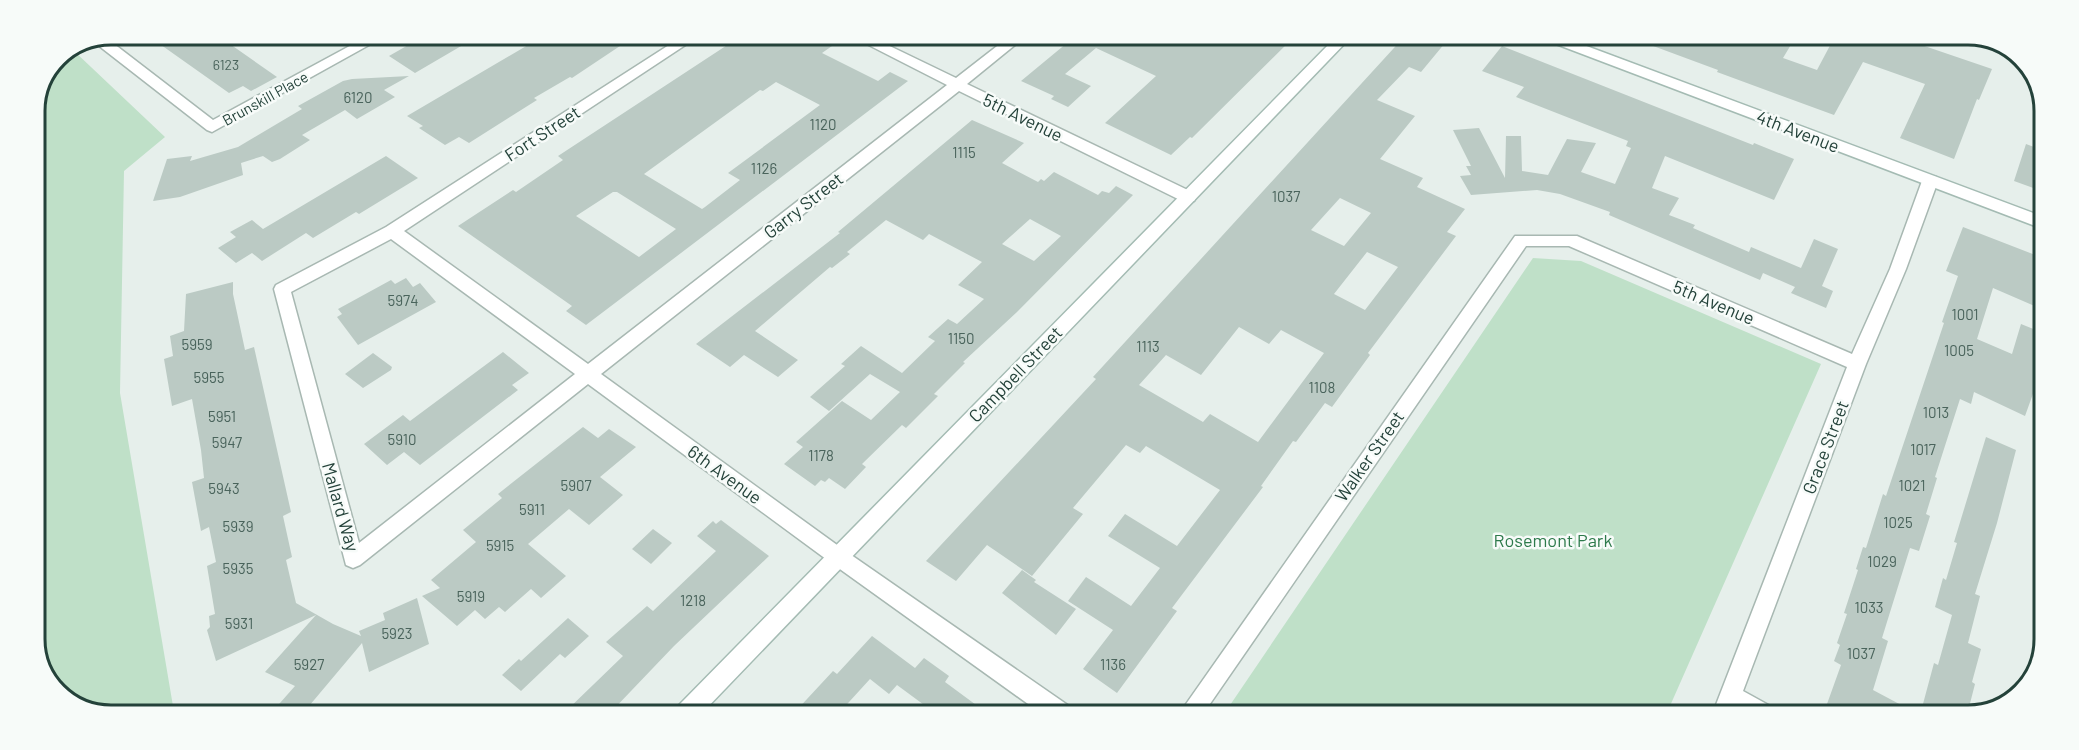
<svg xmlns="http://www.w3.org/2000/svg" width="2079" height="750" viewBox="0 0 2079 750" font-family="Barlow,sans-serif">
<rect width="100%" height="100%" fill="#e6efeb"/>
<!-- green -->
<path fill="#bfe0c8" d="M73 50 165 137 124 171 120 393 174 712H87L51 686 35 644V106L57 57Z
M1533 258 1581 261 1821 364 1666 715 1224 714Z"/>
<!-- building -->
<path fill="#bbcac4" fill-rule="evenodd" d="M147 35H217L277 77 251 91 243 86 229 93Z
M417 35H480L415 73 389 56 417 40Z
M545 35 635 36 572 78 570 77 534 98 537 100 469 143 459 137 445 145 419 128 423 126 407 116Z
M741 36H813L832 46 822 53 878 81 890 72 908 81 586 325 566 311 572 306 458 226 513 190 516 192 563 160 558 156ZM776 82 820 105 728 173 740 180 705 207 702 209 644 174 760 90 763 91ZM613 192H617L676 229 639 257 576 216Z
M1071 37H1294L1192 138 1190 137 1171 155 1105 123 1156 76 1096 48 1065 74 1091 86 1068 107 1051 99 1054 96 1021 81 1073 38Z
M1404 37H1450L1421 72 1409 67 1377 100 1415 116 1380 159 1423 178 1417 187 1465 209 1447 232 1456 236 1368 353 1370 355 1332 407 1325 403 1296 442 1293 441 1261 486 1263 487 1172 608 1177 611 1117 693 1083 669 1113 630 1068 601 1086 577 1131 606 1160 568 1108 536 1125 514 1177 546 1220 490 1146 446 1140 453 1126 445 1073 508 1083 514 1032 576 987 545 956 581 926 561 1096 379 1093 377ZM1340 198 1371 213 1344 246 1311 230ZM1367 252 1398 267 1365 310 1334 294ZM1239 327 1269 344 1281 330 1324 353 1258 442 1210 414 1203 422 1139 385 1166 355 1201 375Z
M1637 38H1795L1783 58 1817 70 1834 38H1901L1992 69 1979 100 1977 99 1954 159 1900 138 1925 84 1863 62 1834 115 1717 72 1718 70 1637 40Z
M1502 46 1753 145 1754 143 1794 159 1774 200 1665 156 1652 188 1679 198 1669 215 1695 225 1693 228 1749 252 1751 247 1801 268 1814 239 1838 249 1822 286 1833 291 1826 308 1791 293 1795 287 1763 273 1760 280 1609 215 1610 212 1560 194 1537 190 1471 195 1460 176 1471 175 1466 166H1471L1453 130 1479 128 1505 178 1506 136H1521L1522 171 1548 175 1567 139 1596 143 1581 172 1615 184 1631 148 1626 146 1628 141 1516 97 1524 87 1482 71Z
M409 76 384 90 395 97 357 119 345 110 302 135 310 140 280 159 272 162 263 156 241 163 243 175 180 197 153 201 167 159 192 156 190 161 238 147 302 109 298 106 343 81 352 79Z
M972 120 1024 143 1002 163 1038 182 1041 179 1044 181 1054 172 1098 195 1102 191 1109 193 1116 186 1133 195 1017 312 963 362 965 363 934 394 938 396 906 428 902 425 862 464 866 467 845 489 829 478 825 482 821 480 815 486 784 464 803 447 796 442 842 401 871 420 900 392 870 374 829 411 810 397 845 366 841 364 861 346 902 373 935 341 928 337 948 319 957 324 984 299 958 285 982 262 929 234 923 240 886 220 847 252 850 254 832 268 830 267 755 331 798 360 778 377 744 355 730 367 696 344 840 233 838 232ZM1030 219 1061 236 1034 261 1002 244Z
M2026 144 2044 151V192L2014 181Z
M386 156 418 178 359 214 356 212 313 238 306 233 262 261 252 253 236 263 218 248 236 237 230 232 252 220 263 229Z
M1963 227 2043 258V295L2039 308 1993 288 1977 339 2012 354 2021 324 2043 333V366L2025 416 1974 392 1971 404 1960 399 1935 477 1937 478 1926 514 1930 516 1919 551 1910 548 1882 638 1888 641 1873 690 1920 715 1934 663 1938 665 1952 615 1935 607 1943 578 1946 580 1957 543 1954 542 1986 437 2016 450 1997 523 1975 594 1980 596 1968 643 1981 649 1972 682 1975 684 1967 715H1846L1827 704 1841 665 1834 661 1840 645 1837 643 1847 614 1844 613 1858 570 1856 569 1863 547 1866 548 1883 494 1886 496 1944 323 1942 322 1958 276 1946 271Z
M406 278 413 287 420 283 436 302 358 345 337 317 342 314 338 309 391 280 395 284Z
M233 282V294L245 350 254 347 291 512 283 516 292 557 286 560 296 603 333 624 361 636 359 631 385 620 383 613 417 598 429 644 369 672 362 643 304 712H272L295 686 265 672 316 615 216 661 207 630 210 627 209 616 215 614 207 566 216 562 209 527 201 531 192 482 204 478 201 450 192 399 172 406 164 359 173 356 170 336 184 331 186 294Z
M503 352 529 373 512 385 518 390 420 465 404 452 387 465 364 444 403 415 410 421Z
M373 353 392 367 391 370 363 388 345 374Z
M583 427 598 438 609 429 636 447 600 477 623 495 589 525 569 509 528 544 566 576 541 598 531 589 505 612 499 607 485 619 475 610 457 626 422 596 440 588 431 580 476 542 463 530 502 498 498 494Z
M721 520 769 556 674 646 610 713H564L623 656 606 642 647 606 653 611 716 551 697 536 713 521 716 524Z
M653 529 672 543 651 564 632 549Z
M1022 570 1036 580 1034 582 1076 609 1056 635 1002 593Z
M568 618 589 636 565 658 560 654 521 691 502 675 519 659 521 661Z
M872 636 915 668 924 658 949 676 945 682 987 713H935L897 685 889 694 870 679 839 713H794L833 671 837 674Z"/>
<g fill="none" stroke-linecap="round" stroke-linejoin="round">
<defs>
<path id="street" d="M370 35H387L212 132 207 130 94 42 105 37 213 120Z
M683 36H699L404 231 588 364 947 85 851 36H869L956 78 1010 36H1026L967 84 1194 193 1196 197 1194 201H1182L959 91 601 374 844 550 1069 706 1072 714H1042L830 562 588 384 360 565 353 568 346 565 274 289 276 285 386 227ZM391 239 575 374 359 543 291 292Z
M1972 38H1992L2008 49H1999Z
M1930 176 1936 177 1938 181 1906 269 1866 364 1743 691 1772 707 1775 715H1743L1736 711 1734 715H1712L1847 367 1569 246H1526L1203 714H1179L1515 236H1577L1852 354 1890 269 1922 181 1924 177Z"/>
<path id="secondary" d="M1336 37H1351L702 713H676L679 705Z
M1546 38H1565L2044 217 2043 229 1548 41Z"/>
</defs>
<!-- street casing -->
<use href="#street" stroke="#a8b8b2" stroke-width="3"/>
<!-- secondary casing -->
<use href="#secondary" stroke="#a4bbb3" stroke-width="3"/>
<!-- street -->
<use href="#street" fill="#fff" fill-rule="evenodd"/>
<!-- secondary -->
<use href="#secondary" fill="#fff" fill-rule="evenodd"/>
</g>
<g text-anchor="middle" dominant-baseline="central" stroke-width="5" stroke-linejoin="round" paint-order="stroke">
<!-- far-number labels -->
<g font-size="14" fill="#4a645c">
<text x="226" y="64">6123</text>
</g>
<!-- number labels -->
<g font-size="15" fill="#4a645c">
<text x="358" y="97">6120</text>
<text x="823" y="124">1120</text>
<text x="964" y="152">1115</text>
<text x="764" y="168">1126</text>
<text x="1286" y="196">1037</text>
<text x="403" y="300">5974</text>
<text x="1965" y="314">1001</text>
<text x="961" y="338">1150</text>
<text x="197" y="344">5959</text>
<text x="1148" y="346">1113</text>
<text x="1959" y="350">1005</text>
<text x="209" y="377">5955</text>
<text x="1322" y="387">1108</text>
<text x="1936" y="412">1013</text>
<text x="222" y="416">5951</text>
<text x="402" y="439">5910</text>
<text x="227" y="442">5947</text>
<text x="1923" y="449">1017</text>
<text x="821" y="455">1178</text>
<text x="576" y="485">5907</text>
<text x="1912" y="485">1021</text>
<text x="224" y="488">5943</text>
<text x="532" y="509">5911</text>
<text x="1898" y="522">1025</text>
<text x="238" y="526">5939</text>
<text x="500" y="545">5915</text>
<text x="1882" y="561">1029</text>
<text x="238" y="568">5935</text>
<text x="471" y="596">5919</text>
<text x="693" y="600">1218</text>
<text x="1869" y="607">1033</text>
<text x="239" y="623">5931</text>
<text x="397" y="633">5923</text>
<text x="1861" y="653">1037</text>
<text x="309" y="664">5927</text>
<text x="1113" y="664">1136</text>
</g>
<!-- far-street labels -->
<g font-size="15" fill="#24423a" stroke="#f7fbf9">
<text transform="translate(265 98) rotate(-29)">Brunskill Place</text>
</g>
<!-- street labels -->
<g font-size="18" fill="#24423a" stroke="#f7fbf9">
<text transform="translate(1023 117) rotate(26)">5th Avenue</text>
<text transform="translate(1798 131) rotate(21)">4th Avenue</text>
<text transform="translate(542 133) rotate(-33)">Fort Street</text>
<text transform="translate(803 205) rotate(-38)">Garry Street</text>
<text transform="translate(1714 302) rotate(23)">5th Avenue</text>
<text transform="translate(1015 374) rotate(-46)">Campbell Street</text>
<text transform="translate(1825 447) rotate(-69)">Grace Street</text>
<text transform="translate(1369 456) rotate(-55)">Walker Street</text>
<text transform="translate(725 474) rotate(36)">6th Avenue</text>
<text transform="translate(341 507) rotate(74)">Mallard Way</text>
</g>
<!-- park labels -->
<g font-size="18" fill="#2d7a4b" stroke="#f7fbf9">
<text x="1553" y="540">Rosemont Park</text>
</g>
</g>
<!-- crop -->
<path d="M0 0H2079V750H0ZM111 45H1968A66 66 0 0 1 2034 111V639A66 66 0 0 1 1968 705H111A66 66 0 0 1 45 639V111A66 66 0 0 1 111 45Z" fill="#f7fbf9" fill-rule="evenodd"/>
<path fill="none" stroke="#24423a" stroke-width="3" d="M111 45H1968A66 66 0 0 1 2034 111V639A66 66 0 0 1 1968 705H111A66 66 0 0 1 45 639V111A66 66 0 0 1 111 45Z"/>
</svg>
